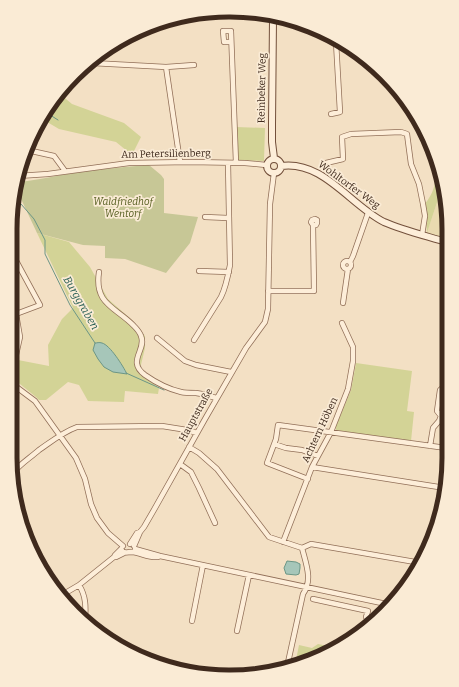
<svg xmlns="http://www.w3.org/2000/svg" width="459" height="687" viewBox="0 0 459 687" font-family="Bitter,serif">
<rect width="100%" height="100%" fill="#f3e0c4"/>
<!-- farmland -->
<path fill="#eadab0" d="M441 190 449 229V240L427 233Z"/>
<!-- green -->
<path fill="#d3d396" d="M60 94 72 104 124 123 141 137 132 155 116 142 59 129 42 119Z
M236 127 265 128 264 161 238 160Z
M432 145 441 190 427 233 425 204C441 184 435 168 432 145Z
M37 233 69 242 90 267 108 299 132 320 145 336V348L139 373 159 388 158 394 125 391 124 402 88 401 79 385 68 382 46 400H39L36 397 15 380 18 360 49 366 48 345 62 319 73 308Z
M356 363 412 371 407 411 414 412 411 441 338 431 336 430V426L351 390Z
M318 644 338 648 303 661 296 660 299 645 312 648Z"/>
<!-- cemetery -->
<path fill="#c7c796" d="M149 165 161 175 164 179V213L198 217 190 243 166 273 125 259 105 258V246L83 245 37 233 15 186 16 182C31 181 46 178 61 175 90 170 120 167 149 165Z"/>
<!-- water -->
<path fill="#a6c6b9" stroke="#6c9686" d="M95 343C97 343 99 342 102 343 110 345 123 366 127 374L113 372 104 367 98 359 93 350Z
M287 561 296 562 300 564V568L299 574 296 575 286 574 284 568Z"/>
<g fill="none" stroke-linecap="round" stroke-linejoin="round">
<!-- stream -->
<path stroke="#6c9686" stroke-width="1" d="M47 113 58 120
M14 201 21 204 34 219 45 240V254L70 305 95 343
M126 373 164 390"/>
<defs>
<path id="minor" d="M231 42H224L223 31H231L236 163
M92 63 166 67 194 65
M166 67 180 162
M331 114 340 112 336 42
M27 150 54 156 65 171
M326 163 343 159 342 137 351 134 401 132 407 134 411 164 419 184 423 204 425 216 422 235
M18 176 48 174 129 163 190 162 245 163 266 165
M205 217 228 218
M13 257H14L40 305 16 314
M343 265a4 4 0 1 1 8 0a4 4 0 1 1-8 0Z
M350 262 353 256 368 213
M199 271 229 272
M99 272C94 305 116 307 134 326 137 329 140 333 141 336 147 350 126 361 145 375 155 382 168 389 181 392 185 393 191 393 196 393 203 394 210 396 216 398
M268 291H314L313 225 311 222 312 220 315 219 317 220V223L316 225H313
M343 303 348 269
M157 338 185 361 196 365 231 372
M194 340 221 297C226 287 228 276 230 265L228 163
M11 377 20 337 16 314 12 304
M11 383 35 401 76 458 85 479 91 504 97 518 108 533 123 546
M441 416 437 411 440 390 441 389 447 390
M274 444 286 448 302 450 318 456
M430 446 433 428 439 421 441 416 445 414 446 405
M189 447 199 453 217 469 269 537 302 548C306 564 313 580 303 594L287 667
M180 464 191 472 199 488 215 523
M312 467 445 488
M13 473C20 464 30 458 39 450 52 441 63 432 77 427L162 426 187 430 197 433
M308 479 267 463 276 439 278 425 446 448
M283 542 312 467 331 432 348 389 353 361V347L342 323
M130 544 137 533 140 532 144 527 155 508 205 419 246 348 265 322 268 309 270 204 274 173
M134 546 140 532
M302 548 311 544 421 563
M121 549 123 552C127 553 128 552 132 552 141 553 149 558 158 557
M135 549 160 556 391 605
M114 557H116L124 553
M79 585C86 596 86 607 85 620
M62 595 79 585 114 557 115 555 121 549
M313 599 368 611 366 617 377 619
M192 621 203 565
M237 631 249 575"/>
<path id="secondary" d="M273 19 272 124V142L274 158
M267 166a7 7 0 1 1 14 0a7 7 0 1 1-14 0Z
M281 166C323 160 350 205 384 222 405 231 427 236 449 243"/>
</defs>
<!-- minor casing -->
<use href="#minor" stroke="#916f58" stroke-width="6"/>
<!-- secondary casing -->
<use href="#secondary" stroke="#73503b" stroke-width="8"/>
<!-- minor -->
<use href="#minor" stroke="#fdeed9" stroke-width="4.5"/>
<!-- secondary -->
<use href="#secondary" stroke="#fdeed9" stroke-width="6"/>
</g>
<g text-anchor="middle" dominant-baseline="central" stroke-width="3.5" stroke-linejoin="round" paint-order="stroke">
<!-- street labels -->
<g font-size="10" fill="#3f2a1d" stroke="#faebd5">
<text transform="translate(262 88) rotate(-89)">Reinbeker Weg</text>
<text transform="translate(166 154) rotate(-1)">Am Petersilienberg</text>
<text transform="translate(349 185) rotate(36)">Wohltorfer Weg</text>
<text transform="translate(196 415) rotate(-61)">Hauptstraße</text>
<text transform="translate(320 430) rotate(-65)">Achtern Höben</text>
</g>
<!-- park labels -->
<g font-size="10" font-style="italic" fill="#565e21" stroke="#faebd5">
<text x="123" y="202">Waldfriedhof<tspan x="123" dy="12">Wentorf</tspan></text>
</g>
<!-- water labels -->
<g font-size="11" font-style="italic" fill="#2b6157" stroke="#faebd5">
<text transform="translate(81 303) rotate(60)">Burggraben</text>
</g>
</g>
<!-- crop -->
<path d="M0 0H459V687H0ZM229 17H230A212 212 0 0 1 442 229V458A212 212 0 0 1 230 670H229A212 212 0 0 1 17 458V229A212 212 0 0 1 229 17Z" fill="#faebd5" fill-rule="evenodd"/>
<path fill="none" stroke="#3f2a1d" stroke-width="5" d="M229 17H230A212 212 0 0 1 442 229V458A212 212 0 0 1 230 670H229A212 212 0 0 1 17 458V229A212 212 0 0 1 229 17Z"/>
</svg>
